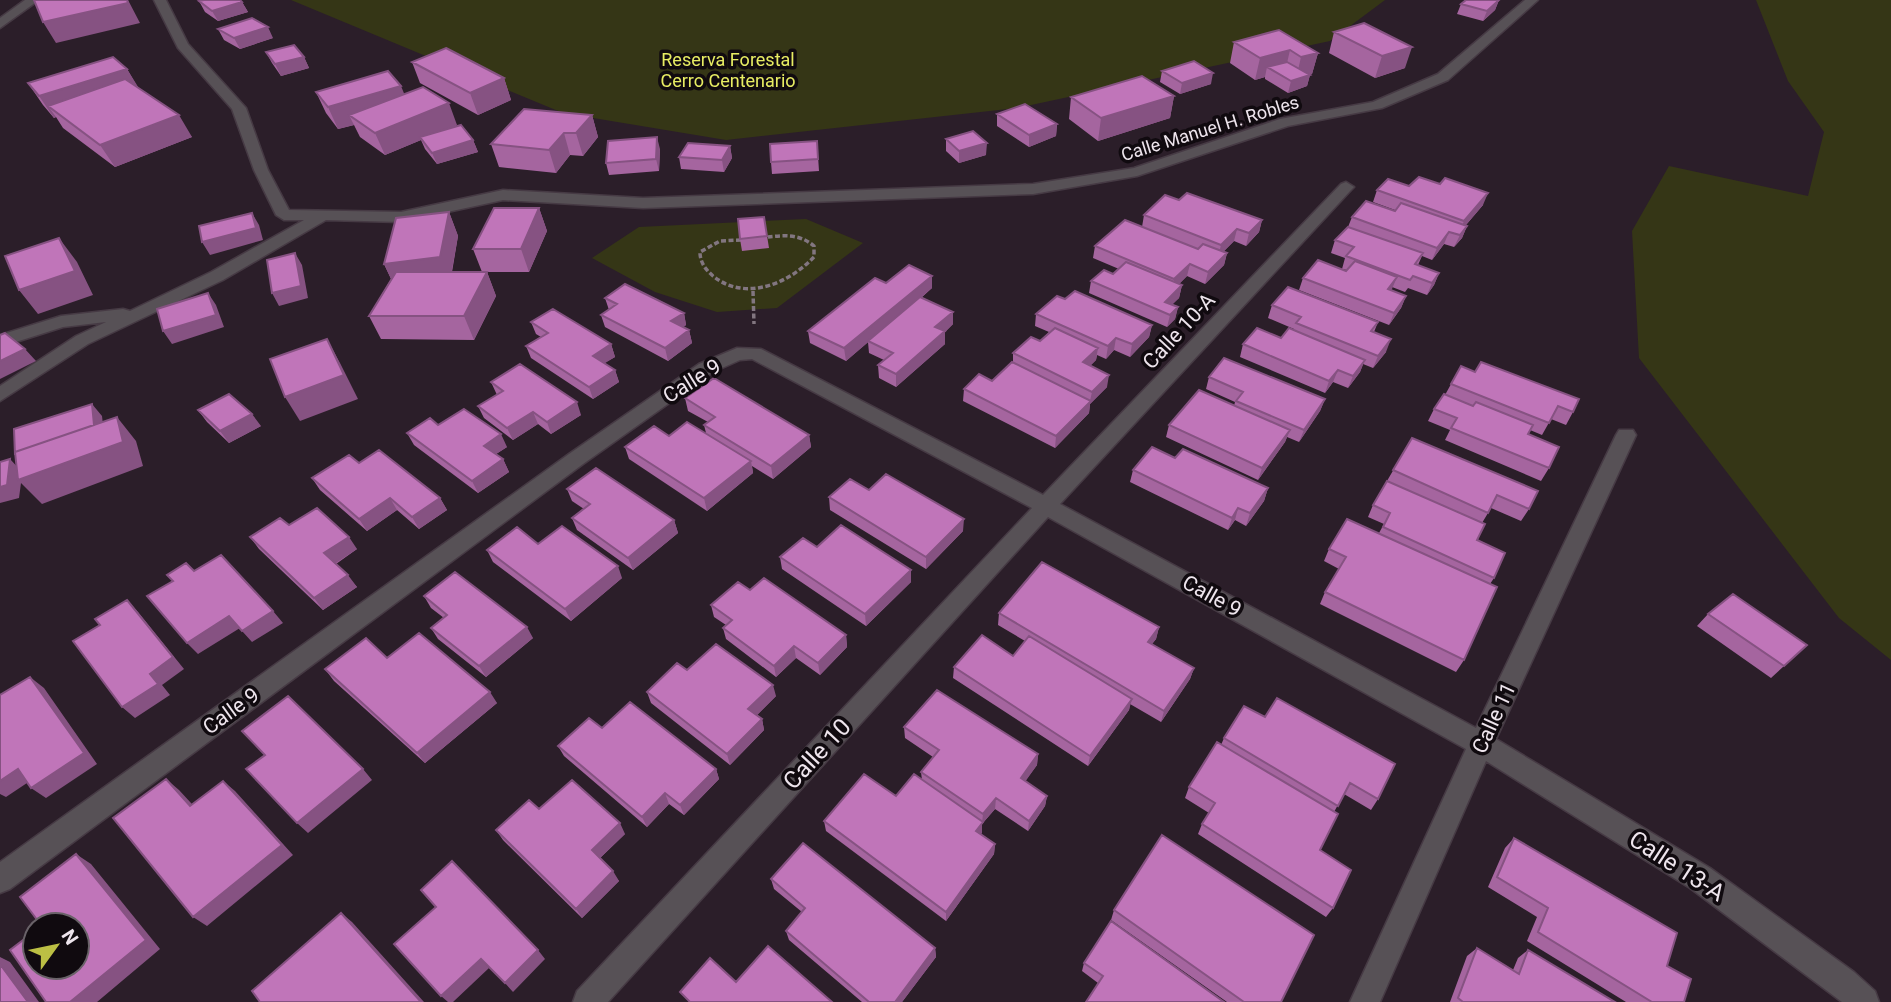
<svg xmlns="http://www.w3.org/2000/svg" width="1891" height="1002" viewBox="0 0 1891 1002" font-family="Roboto,sans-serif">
<rect width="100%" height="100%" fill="#2b1e29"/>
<!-- green -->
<path fill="#353616" d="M291 0H1385L1330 41 1017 108 726 140 563 113Z
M1756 0H1891V660L1839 618 1639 358 1632 231 1669 166 1808 196 1824 132 1788 81Z
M806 219 863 243 777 308 717 312 655 292 592 258 639 227Z"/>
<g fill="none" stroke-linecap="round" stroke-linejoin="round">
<defs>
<path id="minor" d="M25 0H39L0 28V18Z
M154 0H166L188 44 246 108 268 170 289 210 401 212 503 190 643 198 1033 184 1134 168 1280 119 1373 102 1438 74 1525 0H1538L1448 80 1382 108 1288 126 1137 176 1033 194 643 208 503 200 401 222 326 220 223 280 88 344 0 401V386L76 336 106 322 63 327 0 347V335L61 316 123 309 130 311 211 272 304 220H284L276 215 254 170 232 109 178 48Z
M1346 182 1354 187 1351 190 1060 504 1476 728 1616 435 1619 430H1633L1636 435 1496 739 1710 868 1854 972 1875 991 1879 1002H1842L1690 888 1486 761 1380 1002H1350L1466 749 1048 517 608 1002H573L577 991 1032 508 752 359 740 360 713 372 583 464 10 889 0 893V862L569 454 699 364 737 348 761 349 1043 495 1341 184Z"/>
</defs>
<!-- minor casing -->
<use href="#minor" stroke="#463a44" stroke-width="3"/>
<!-- path -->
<path stroke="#827680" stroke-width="3.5" stroke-dasharray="5 2.5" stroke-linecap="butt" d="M741 240 720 241 700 252C700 262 705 269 713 276 745 302 788 284 814 257V246C800 234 785 235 768 237
M753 291 754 324"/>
<!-- minor -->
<use href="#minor" fill="#575156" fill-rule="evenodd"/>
</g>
<!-- wall -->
<path fill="#a5659f" d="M1499 0 1495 10 1483 21 1457 14 1461 4Z
M199 1 242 2 248 12 218 21 205 12Z
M218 29 273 38 240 49 224 40Z
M1334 32 1405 68 1375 78 1329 53Z
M1234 42 1318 53 1312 74 1309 75H1310L1307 86 1288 93 1265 79V77L1255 80 1230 63Z
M266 52 304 57 309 68 281 76 272 63Z
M412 62 504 78 511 100 478 115 420 83Z
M127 69 138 88 192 137 115 167 63 128 56 117 54 118 43 105 28 83Z
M1162 71 1211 84 1180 94 1160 82Z
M316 92 405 94 457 125 452 128 473 140 478 152 437 164 425 149 421 140 385 155 360 137 354 125 338 129 326 113Z
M1174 96 1170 118 1098 141 1069 119 1071 97Z
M997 114 1057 124 1056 136 1029 147 997 126Z
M592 115 598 137 583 156 570 155 556 173 499 167 491 144Z
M946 139 986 155 959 163 946 151Z
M817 141 819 171 772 174 771 162Z
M730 146 732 158 724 172 681 169 679 157Z
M660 149 659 171 609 175 606 163Z
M1409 186 1483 205 1466 225 1467 226 1462 238 1454 247 1444 244 1432 260 1422 256 1418 265 1439 273 1434 285 1427 295 1408 288 1405 292 1392 287 1391 290 1406 296 1401 308 1389 325 1299 290 1303 278 1347 270 1342 269 1345 258 1331 253 1335 240 1348 227 1352 217 1395 210 1373 202 1377 190Z
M1179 200 1262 220 1259 232 1246 246 1234 241 1223 252 1227 253 1224 265 1205 284 1187 276 1179 284 1182 285 1179 298 1172 304 1178 307 1175 319 1167 327 1089 293 1091 281 1113 274 1119 269 1093 258 1095 246 1142 227 1144 215Z
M539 208 547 231 529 272H487L496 296 474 340 381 339 369 316 391 279 384 264 449 212 458 236 452 272H482L473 249Z
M764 217 769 248 742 251 740 239Z
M886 283 932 288 921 298 953 312V324L945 332V344L896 387 879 378 878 365 884 360 869 353 868 342 846 361 810 343 808 331Z
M605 298 684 313 686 325 683 327 689 330 692 343 668 361 605 327 601 315 609 310Z
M1065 299 1152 325 1149 337 1130 357 1114 350 1106 359 1097 355 1096 360 1090 366 1107 387 1090 404 1089 413 1055 448 963 401 964 389 992 381 1013 363V353L1040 341 1049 332 1035 326 1036 314Z
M1272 305 1378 322 1374 332 1386 352 1373 368 1363 364 1360 372 1348 388 1333 382 1325 393 1240 357 1243 344 1281 338 1294 330V329L1268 318Z
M531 322 611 344 615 357 604 363 615 370 619 382 593 399 531 358 526 346 541 337 536 334Z
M1461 366 1573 412 1566 425 1551 419 1542 435 1530 430 1528 434 1549 468 1541 481 1445 440 1450 430 1428 421 1434 409 1445 395Z
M1209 377 1325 399 1320 411 1299 442 1287 437 1285 442 1258 480 1166 437 1169 425 1234 406 1235 402 1206 389Z
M491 382 581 415 551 434 538 424 513 440 484 418 478 406 497 395Z
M685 398 809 435 811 447 773 479 752 466 753 473 707 511 629 459 625 447 669 436 706 433 704 425 708 422 688 411Z
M198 410 261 426 229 443 207 422Z
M438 425 507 447 496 454 503 459 509 472 478 493 414 445 407 433Z
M1412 438 1529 509 1521 521 1491 508 1482 523 1477 540 1494 578 1490 584 1464 660 1456 672 1320 604 1325 592 1339 569 1324 561 1329 549 1379 533 1384 524 1368 517 1373 505Z
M1175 458 1268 488 1264 501 1246 526 1235 520 1228 530 1130 482 1133 470Z
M359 463 440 498 447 510 419 529 397 510 367 531 320 490 312 478Z
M567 489 674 520 678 533 633 570 577 530 572 518 584 509 572 501Z
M869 490 963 531 926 569 830 510 829 497Z
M289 525 357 549 336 564 357 587 323 610 259 549 250 537Z
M817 547 911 582 866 626 782 569 780 557Z
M487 550 622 578 571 621 493 562Z
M750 590 846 635 847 647 820 675 796 658 776 677 726 639 723 628 726 625 714 617 711 605Z
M424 596 533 638 486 677 438 639 431 628 444 618 431 608Z
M999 613 1159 627 1156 639 1152 644 1194 668 1190 679 1161 722 1130 704 1129 710 1088 766 953 678 954 667 1013 656 1025 641 998 625Z
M1708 614 1807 645 1771 678 1697 626Z
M387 658 497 703 425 763 334 681 325 669Z
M687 670 776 696 757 715 762 719 764 730 730 765 651 703 647 692Z
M1244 706 1378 799 1371 810 1344 794 1334 812 1320 850 1333 908 1326 917 1198 834 1202 824 1209 813 1185 798 1189 787 1221 745 1224 738Z
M904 727 1038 754 1037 765 1025 781 1047 796 1045 806 1028 831 995 809 982 824 981 834 995 844 994 854 946 921 826 831 824 821 896 796 922 780 921 772 933 757 905 738Z
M602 728 716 769 719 779 684 815 669 804 647 827 564 756 558 746Z
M539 809 625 834 600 858 619 881 582 918 503 840 496 830Z
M1514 838 1667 966 1684 1002H1626L1527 941 1537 917 1488 887 1505 848Z
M771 879 935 948 936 957 902 1002H862L789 940 786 931 802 912 774 889Z
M1114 910 1281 1002H1227L1111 920Z
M1477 948 1513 970 1518 958 1528 950 1615 1002H1450L1467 956Z
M1084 963 1224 1002 1098 983 1082 971Z"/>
<!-- shaded-wall -->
<path fill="#865282" d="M128 0 140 23 56 43 43 22Z
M1499 0 1495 10 1483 21 1487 11Z
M242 2 248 12 218 21 212 11Z
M268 27 273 38 240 49 234 38Z
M1412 47 1405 68 1375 78 1382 56Z
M1290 50 1285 72 1267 67 1265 77 1255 80 1260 58Z
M1318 53 1312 74 1296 79 1301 57Z
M304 57 309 68 281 76 275 64Z
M127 69 140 90 48 106 56 117 54 118 39 96Z
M1213 73 1211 84 1180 94 1182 83Z
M1310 75 1307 86 1288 93 1291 81Z
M504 78 511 100 478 115 470 93Z
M401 86 410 108 349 115 354 125 338 129 328 107Z
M1174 96 1170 118 1098 141 1101 118Z
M449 103 457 125 422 140 420 137 421 140 385 155 375 133Z
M179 115 192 137 115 167 100 145Z
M592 115 598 137 583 156 576 133Z
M1057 124 1056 136 1029 147V135Z
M564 133 570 155 556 173 549 150Z
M657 137 660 149 659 171 656 159Z
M473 140 478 152 437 164 432 153Z
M987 143 986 155 959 163V151Z
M730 146 732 158 724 172 722 160Z
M1488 193 1483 205 1459 233 1464 221Z
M539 208 547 231 529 272 521 249Z
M449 212 458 236 450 281 395 287 384 264Z
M252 213 259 225 263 240 210 255 202 242Z
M1262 220 1259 232 1246 246 1249 233Z
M1467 226 1462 238 1454 247 1460 235Z
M1237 229 1234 241 1218 257 1221 245Z
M1449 232 1444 244 1432 260 1437 248Z
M59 238 77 262 93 295 38 314 19 290Z
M295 253 302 265 308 298 279 306 272 293Z
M1227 253 1224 265 1205 284 1208 272Z
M1190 264 1187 276 1172 291 1174 279Z
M487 272 496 296 474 340 464 316Z
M1439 273 1434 285 1427 295 1432 283Z
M932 276V288L846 361 844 348Z
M1397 277 1392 289 1383 301 1388 289Z
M1182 285 1179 298 1164 313 1165 302Z
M208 293 216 305 224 327 172 344 163 331Z
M1406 296 1401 308 1389 325 1394 313Z
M1178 307 1175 319 1167 327 1170 315Z
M953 312V324L945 332V344L896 387V374L935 327Z
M684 313 686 325 674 334 671 321Z
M1152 325 1149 337 1130 357 1132 344Z
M689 330 692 343 668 361 665 348Z
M1116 338 1114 350 1106 359 1108 346Z
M327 339 340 363 358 399 300 421 285 397Z
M1391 339 1386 352 1373 368 1378 356Z
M611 344 615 357 597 368 593 356Z
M1098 348 1096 360 1081 374 1083 362Z
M25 349 36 361 0 379V361Z
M1365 360 1360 372 1348 388 1353 376Z
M615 370 619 382 593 399 589 387Z
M1338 370 1333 382 1325 393 1329 381Z
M1109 375 1107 387 1090 404 1089 413 1055 448 1056 436 1090 401 1092 392Z
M1325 399 1320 411 1299 442 1304 430Z
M577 402 581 415 551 434 547 422Z
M92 404 102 416 105 442 26 468Z
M533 412 538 424 513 440 507 428Z
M252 414 261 426 229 443 220 431Z
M117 417 136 441 143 466 42 504 21 483 19 498 0 503V487L10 459 22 472Z
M1290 430 1285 442 1258 480 1262 468Z
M501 434 507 447 490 458 484 446Z
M809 435 811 447 773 479 771 466Z
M503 459 509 472 478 493 472 481Z
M751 461 753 473 707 511 704 498Z
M1268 488 1264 501 1246 526 1250 513Z
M390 498 397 510 367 531 359 519Z
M440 498 447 510 419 529 412 517Z
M1238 508 1235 520 1228 530 1232 518Z
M964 519 963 531 926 569V557Z
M674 520 678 533 633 570 628 558Z
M349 537 357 549 333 565 324 553Z
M618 566 622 578 571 621 565 609Z
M911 570V582L866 626 865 614Z
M348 575 357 587 323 610 314 598Z
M127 600 138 612 184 669 162 685 170 695 135 718 122 707Z
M273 611 283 623 252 642 242 631Z
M229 616 240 628 198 654 187 643Z
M527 627 533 638 486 677 479 666Z
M1159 627 1156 639 1145 653 1148 642Z
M846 635 847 647 820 675 818 663Z
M794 646 796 658 776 677 774 666Z
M1194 668 1190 679 1161 722 1164 711Z
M30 677 44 688 97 764 46 798 31 788Z
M773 685 776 696 751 721 748 709Z
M490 692 497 703 425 763 417 753Z
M1132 699 1129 710 1088 766 1090 756Z
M762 719 764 730 730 765 727 754Z
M1038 754 1037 765 1020 789 1021 778Z
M18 769 33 779 6 797 0 794V781Z
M363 769 372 780 308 833 297 823Z
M716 769 719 779 684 815 680 805Z
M166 779 179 790 203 816 190 806Z
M223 781 235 791 293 855 207 926 193 917Z
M665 793 669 804 647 827 642 817Z
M1047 796 1045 806 1028 831 1029 821Z
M996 798 995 809 982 824V833L976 841V831L982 823 983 814Z
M620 823 625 834 598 860 592 850Z
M995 844 994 854 946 921V912Z
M76 854 91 864 160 949 97 1002H70Z
M613 871 619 881 582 918 576 909Z
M341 913 352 922 424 1002H421Z
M935 948 936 957 902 1002H895Z
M538 950 545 959 513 992 505 983Z
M0 957 10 962 39 1002H28L0 964Z
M481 959 489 968 453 1002H448L441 996Z"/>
<!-- building -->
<path fill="#c075b9" stroke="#865282" stroke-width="2" d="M34 0H127L128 3 43 22Z
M204 0H240L242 2 212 11 199 1Z
M1466 0H1499L1487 11 1461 4Z
M252 18 268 27 234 38 218 29Z
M1364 23 1412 47 1382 56 1334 32Z
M1279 30 1318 53 1301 57 1290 50 1260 58 1234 42Z
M294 45 304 57 275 64 266 52Z
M446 48 504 78 470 93 412 62Z
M113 57 127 69 39 96 28 83Z
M1194 61 1213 73 1182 83 1162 71Z
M1287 62 1310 75 1291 81 1267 67Z
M388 71 401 86 328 107 316 92Z
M1142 76 1174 96 1101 118 1071 97Z
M125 79 179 115 100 145 48 106Z
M423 87 449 103 375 133 349 115Z
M1025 104 1057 124 1029 135 997 114Z
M524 109 592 115 576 133H564L549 150 491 144Z
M461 125 473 140 432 153 420 137Z
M973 131 987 143 959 151 946 139Z
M657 137 656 159 606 163 608 141Z
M817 141 818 159 771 162 770 144Z
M688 143 730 146 722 160 679 157Z
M1419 177 1440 184 1445 178 1488 193 1464 221 1377 190 1388 179 1409 186Z
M1187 193 1262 220 1249 233 1237 229 1221 245 1144 215 1165 195 1179 200Z
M1366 201 1395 211 1401 203 1467 226 1460 235 1449 232 1437 248 1352 217Z
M494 208H539L521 249H473Z
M449 212 440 257 384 264 396 218Z
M252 213 256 228 202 242 199 226Z
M764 217 767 236 740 239 738 219Z
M1125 220 1198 249 1203 244 1227 253 1208 272 1190 264 1174 279 1095 246Z
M1348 227 1423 253 1415 264 1439 273 1432 283 1413 276 1410 280 1346 256 1354 247 1335 240Z
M59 238 75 271 19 290 5 256Z
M295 253 301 286 272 293 267 260Z
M1318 260 1346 271 1355 261 1397 277 1388 289 1406 296 1394 313 1303 278Z
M1126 262 1182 285 1165 302 1178 307 1170 315 1091 281 1104 270 1113 274Z
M909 265 932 276 844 348 808 331 875 278 886 283Z
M396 272H487L464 316H369Z
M625 284 684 313 671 321 689 330 665 348 601 315 617 304 605 298Z
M1288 287 1378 322 1371 331 1391 339 1378 356 1296 323 1301 317 1272 305Z
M1075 291 1152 325 1132 344 1116 338 1108 346 1036 314 1057 296 1065 299Z
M208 293 216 315 163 331 157 309Z
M920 297 953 312 935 327 945 331 896 374 878 365 893 353 868 341Z
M553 309 611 344 593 356 615 370 589 387 526 346 548 333 531 322Z
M1055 328 1098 348 1083 362 1109 375 1092 392 1013 353 1031 337 1040 341Z
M1257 328 1281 338 1289 328 1365 360 1353 376 1338 370 1329 381 1243 344Z
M5 333 25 349 0 361V335Z
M327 339 344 375 285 397 270 359Z
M1224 358 1325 399 1304 430 1236 401 1243 392 1209 377Z
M1012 362 1091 401 1056 436 964 389 979 374 992 381Z
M1481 362 1579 399 1573 412 1558 406 1549 423 1451 384 1461 366 1475 372Z
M520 364 577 402 547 422 533 412 507 428 478 406 503 391 491 382Z
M714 378 809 435 771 466 704 425 715 417 685 398Z
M1199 390 1290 430 1262 468 1169 425Z
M229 394 252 414 220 431 198 410Z
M1444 394 1473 406 1476 402 1533 425 1528 434 1559 447 1549 468 1451 428 1457 418 1434 409Z
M92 404 94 425 15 452V455L14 429Z
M464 409 501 434 484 446 503 459 472 481 407 433 430 418 438 425Z
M117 417 123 442 18 480 15 452Z
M687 422 751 461 704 498 625 447 654 426 669 436Z
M1412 438 1538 491 1529 509 1497 495 1488 513 1393 470Z
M1152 447 1175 458 1183 449 1268 488 1250 513 1238 508 1232 518 1133 470Z
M379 450 440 498 412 517 390 498 359 519 312 478 349 455 359 463Z
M10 459 7 485 0 487V462Z
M596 468 674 520 628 558 572 518 590 504 567 489Z
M886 474 964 519 926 557 829 497 850 479 869 490Z
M1387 481 1485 524 1477 540 1505 553 1494 578 1383 527 1390 513 1373 505Z
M317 508 349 537 324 553 348 575 314 598 250 537 280 518 289 525Z
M1347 519 1497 587 1464 660 1325 592 1346 557 1329 549Z
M841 525 911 570 865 614 780 557 803 538 817 547Z
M562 526 618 566 565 609 487 550 517 527 538 544Z
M221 555 273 611 242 631 229 616 187 643 147 596 173 581 167 575 186 563 194 571Z
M1042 562 1159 627 1148 642 1194 668 1164 711 999 613Z
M455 572 527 627 479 666 431 628 447 615 424 596Z
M764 578 846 635 818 663 794 646 774 666 723 628 732 620 711 605 738 582 750 590Z
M1733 594 1807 645 1784 666 1708 614Z
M127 600 173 657 150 674 158 684 122 707 73 641 100 625 95 619Z
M419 633 490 692 417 753 325 669 366 638 387 658Z
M982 635 1013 656 1029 636 1132 699 1090 756 954 667Z
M716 644 773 685 748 709 762 719 727 754 647 692 677 663 687 670Z
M30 677 84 753 31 788 18 769 0 781V695Z
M937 690 1038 754 1021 778 1047 796 1029 821 996 798 983 814 921 772 939 750 904 727Z
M288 696 363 769 297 823 246 769 265 755 242 731Z
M1277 698 1395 764 1378 799 1350 783 1338 806 1224 738 1244 706 1265 717Z
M630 702 716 769 680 805 665 793 642 817 558 746 589 718 602 728Z
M1217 742 1338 814 1320 850 1351 870 1333 908 1202 824 1215 803 1189 787Z
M864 774 896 796 914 774 983 822 976 831 995 844 946 912 824 821Z
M166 779 190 806 223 781 282 845 193 917 113 818Z
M572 780 620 823 592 850 613 871 576 909 496 830 529 800 539 809Z
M1162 835 1314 935 1281 1002H1244L1114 910Z
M1514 838 1677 933 1667 966 1691 979 1684 1002H1652L1538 932 1548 908 1497 877Z
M803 843 935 948 895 1002H869L786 931 805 908 771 879Z
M76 854 146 940 70 1002H46L10 950 35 931V967H77V925H41L20 897Z
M452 861 538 950 505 983 481 959 441 996 394 944 436 907 421 890Z
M341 913 421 1002H260L252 991Z
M1111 921 1224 1002H1086L1103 976 1084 963Z
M768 946 832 1002H690L680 992 710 958 736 982Z
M1477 948 1519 974 1528 950 1615 1002H1463L1458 998Z
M0 964 28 1002H0Z"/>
<g text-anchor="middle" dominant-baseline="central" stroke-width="7" stroke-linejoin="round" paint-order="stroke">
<!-- far-park labels -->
<g font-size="18" fill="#e7ec63" stroke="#100a0f">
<text x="728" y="59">Reserva Forestal<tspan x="728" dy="21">Cerro Centenario</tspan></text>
</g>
<!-- far-street labels -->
<g font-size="18" fill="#eee5ed" stroke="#100a0f">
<text transform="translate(1210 128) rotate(-17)">Calle Manuel H. Robles</text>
</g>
<!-- street labels -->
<g font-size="21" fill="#eee5ed" stroke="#100a0f">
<text transform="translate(1179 331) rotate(-47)">Calle 10-A</text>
<text transform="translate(692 381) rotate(-32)">Calle 9</text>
<text transform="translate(1212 596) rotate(29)">Calle 9</text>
<text transform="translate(231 711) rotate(-36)">Calle 9</text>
<text transform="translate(1494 718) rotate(-65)">Calle 11</text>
</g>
<!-- near-street labels -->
<g font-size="24" fill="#eee5ed" stroke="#100a0f">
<text transform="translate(817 754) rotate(-47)">Calle 10</text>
<text transform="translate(1677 866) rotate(33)">Calle 13-A</text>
</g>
</g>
<!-- north arrow -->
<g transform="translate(56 946) rotate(57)"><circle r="33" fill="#100a0f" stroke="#696268" stroke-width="2"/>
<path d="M0-5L12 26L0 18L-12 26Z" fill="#bcbf44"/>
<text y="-10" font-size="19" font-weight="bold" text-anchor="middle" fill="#eee5ed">N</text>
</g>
</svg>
